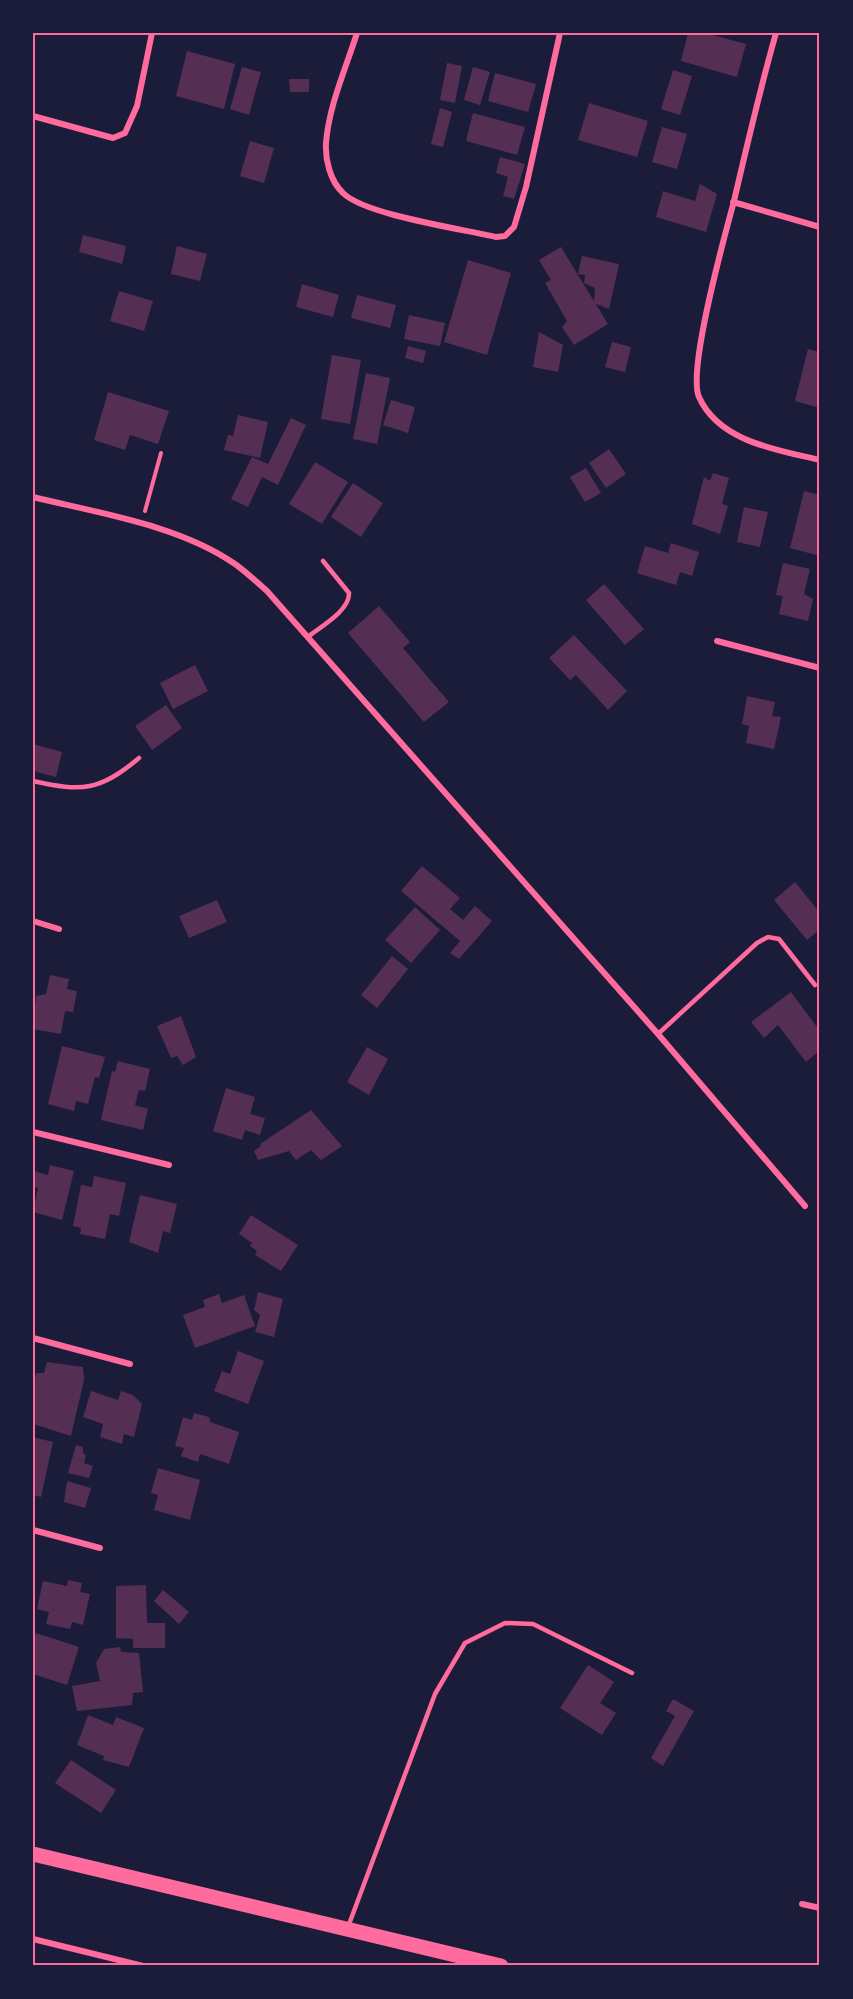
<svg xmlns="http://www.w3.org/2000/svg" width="853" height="1999" viewBox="0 0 853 1999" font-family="'Roboto Condensed',sans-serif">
<rect width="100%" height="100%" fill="#1b1b3a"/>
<!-- building -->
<path fill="#542f53" d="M688 33H705L746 44 737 77 681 61Z
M187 51 235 64 224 109 176 96Z
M447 63 462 66 455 103 440 100Z
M242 67 261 72 249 115 230 109Z
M473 67 490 72 480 105 464 100Z
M673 70 692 76 680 115 661 109Z
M495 73 536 84 528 112 488 101Z
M289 79H309V92H290Z
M589 103 648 121 637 157 578 140Z
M440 108 452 112 443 147 431 144Z
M473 113 525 127 517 155 466 141Z
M662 127 687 134 677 169 652 162Z
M250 141 274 148 264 183 240 176Z
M500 157 525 164 514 199 503 196 508 177 496 173Z
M700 184 717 194 706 232 656 217 663 191 695 201Z
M83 235 126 246 122 264 79 252Z
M177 246 207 254 200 281 171 274Z
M561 247 608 324 574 345 562 327 567 321 545 283 551 280 539 260Z
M582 256 619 264 609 309 594 303 595 288 584 283 585 275 578 274Z
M468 260 511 273 487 355 444 342Z
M302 284 339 295 333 317 296 307Z
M119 291 153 301 144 331 110 321Z
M357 295 396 305 390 328 351 318Z
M409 315 445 323 440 346 404 339Z
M539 332 563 345 558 372 533 367Z
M612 342 631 347 625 372 605 367Z
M408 346 426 351 423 363 405 358Z
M808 349 820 352V408L795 401Z
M332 355 361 360 350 424 321 419Z
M366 373 390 378 377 444 353 439Z
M108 392 169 411 158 444 130 435 125 450 94 440Z
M391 400 415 407 408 433 383 425Z
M238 415 268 422 260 458 224 450 228 435 233 436Z
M291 418 306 425 278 485 262 477 248 507 231 499 252 457 268 464Z
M609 449 626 474 606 488 589 463Z
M315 462 348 482 322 524 289 504Z
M586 468 601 493 585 502 570 477Z
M713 473 729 478 722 504 728 506 720 534 692 524 704 477 710 481Z
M353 483 383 503 361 537 331 517Z
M804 491 820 495V556L790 548Z
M744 507 768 512 760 547 737 542Z
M671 543 699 552 692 576 680 572 676 585 637 573 645 546 668 553Z
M783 563 810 569 804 594 813 599 808 621 779 614 783 596 776 595Z
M604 584 644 629 625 645 586 600Z
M379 606 410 642 403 648 449 702 424 722 348 633Z
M574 635 627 691 608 710 576 675 570 680 549 658Z
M195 665 208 691 173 709 160 683Z
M747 696 775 702 772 716 781 717 774 749 746 743 749 726 742 724Z
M166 705 182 728 152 750 135 726Z
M33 744 62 752 56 777 33 771Z
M422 866 460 898 450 909 463 920 475 906 492 921 459 959 450 953 460 941 401 891Z
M795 882 820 913V929L807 940 774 900Z
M217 900 227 922 189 938 179 916Z
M415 907 440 930 411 963 385 940Z
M392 956 408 969 377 1008 361 995Z
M50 975 69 979 67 989 77 991 73 1012 65 1011 61 1034 33 1029 36 996 46 994Z
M791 992 817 1027 820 1025V1050L806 1062 778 1025 764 1038 751 1022Z
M181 1016 196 1057 183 1065 177 1056 171 1058 157 1026Z
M62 1046 105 1057 99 1078 95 1077 88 1104 76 1101 74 1111 48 1104Z
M367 1047 388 1059 369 1095 347 1082Z
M118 1061 150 1069 145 1091 139 1090 135 1105 148 1109 143 1130 101 1120 112 1071 115 1072Z
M226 1088 255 1097 250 1114 265 1118 260 1135 245 1130 242 1140 213 1131Z
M311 1110 342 1146 321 1160 311 1150 296 1160 289 1151 258 1160 254 1151 261 1146 260 1144Z
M50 1165 74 1171 62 1220 33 1212 38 1188 33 1187V1171L48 1175Z
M94 1176 126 1183 119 1216 110 1214 105 1239 80 1234 81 1228 73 1226 81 1185 92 1187Z
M140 1195 177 1204 170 1233 163 1231 158 1253 129 1242Z
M251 1215 298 1245 281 1271 255 1255 257 1251 250 1246 252 1243 239 1234Z
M258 1292 283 1299 274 1337 255 1332 260 1315 254 1310Z
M219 1294 222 1303 244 1295 255 1326 195 1348 183 1315 205 1307 203 1300Z
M238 1351 264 1361 248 1404 214 1391 222 1371 230 1374Z
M47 1362 83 1367 84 1380 71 1436 33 1424V1391L36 1373H44Z
M91 1391 118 1400 121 1391 133 1395 142 1404 134 1437 124 1434 122 1444 100 1437 103 1424 83 1417Z
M194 1413 209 1417 210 1422 239 1432 229 1464 200 1454 198 1462 181 1456 184 1448 175 1446 183 1417 192 1420Z
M33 1437 53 1442 41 1497 33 1495Z
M76 1445 83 1447V1453L86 1455 84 1463 93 1466 89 1478 68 1473Z
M158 1468 200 1480 190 1520 154 1510 158 1495 151 1493Z
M67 1481 91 1488 85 1508 64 1502Z
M68 1580 82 1583 80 1592 90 1594 83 1625 72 1622 70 1629 46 1624 49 1612 37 1609 43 1581 67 1586Z
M146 1585 147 1623H165V1648H133V1639L116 1638V1586Z
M163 1590 189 1612 179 1624 154 1601Z
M36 1633 79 1647 67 1685 33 1674V1642Z
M120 1647 121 1652 139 1653 143 1692 133 1693 132 1705 77 1711 72 1686 100 1681 96 1663 104 1649Z
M588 1665 614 1682 600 1703 616 1713 602 1735 560 1708Z
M673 1699 694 1711 663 1766 651 1758 675 1716 666 1711Z
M88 1715 113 1725 116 1717 144 1728 129 1767 103 1760 104 1756 77 1745Z
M71 1760 116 1790 101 1813 55 1783Z"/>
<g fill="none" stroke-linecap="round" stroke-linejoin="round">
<!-- path -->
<path stroke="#ff6b9d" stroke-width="4" d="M145 511 161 453"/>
<!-- service -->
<path stroke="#ff6b9d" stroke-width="4.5" d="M309 636C322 626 350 610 349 593L323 561
M33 781C82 792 100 791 139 758
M658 1034 757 943 768 937 779 939 815 985
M348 1927 435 1694 465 1643 505 1623 533 1624 632 1673"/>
<!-- minor -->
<path stroke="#ff6b9d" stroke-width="6" d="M357 33C346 68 329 105 326 143 325 159 330 181 343 193 365 215 462 229 496 237L505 236 514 227 526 187 560 33
M776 33C760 89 747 145 734 201 725 235 687 370 699 397 719 442 778 450 820 460
M33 116 113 138 125 133 137 106 152 33
M733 202 820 227
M33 497C98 513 179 525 235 564 246 572 257 582 267 591L658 1034 805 1206
M717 641 820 668
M33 921 59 929
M33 1132 169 1165
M33 1338 130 1364
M33 1530 100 1548
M802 1904 820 1908
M33 1939 143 1966"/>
<!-- primary -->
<path stroke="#ff6b9d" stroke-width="15" d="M33 1854 501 1966"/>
</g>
<!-- border -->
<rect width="853" height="1999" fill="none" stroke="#1b1b3a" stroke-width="69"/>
<rect x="34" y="34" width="784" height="1930" fill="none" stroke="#ff6b9d" stroke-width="2"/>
</svg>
